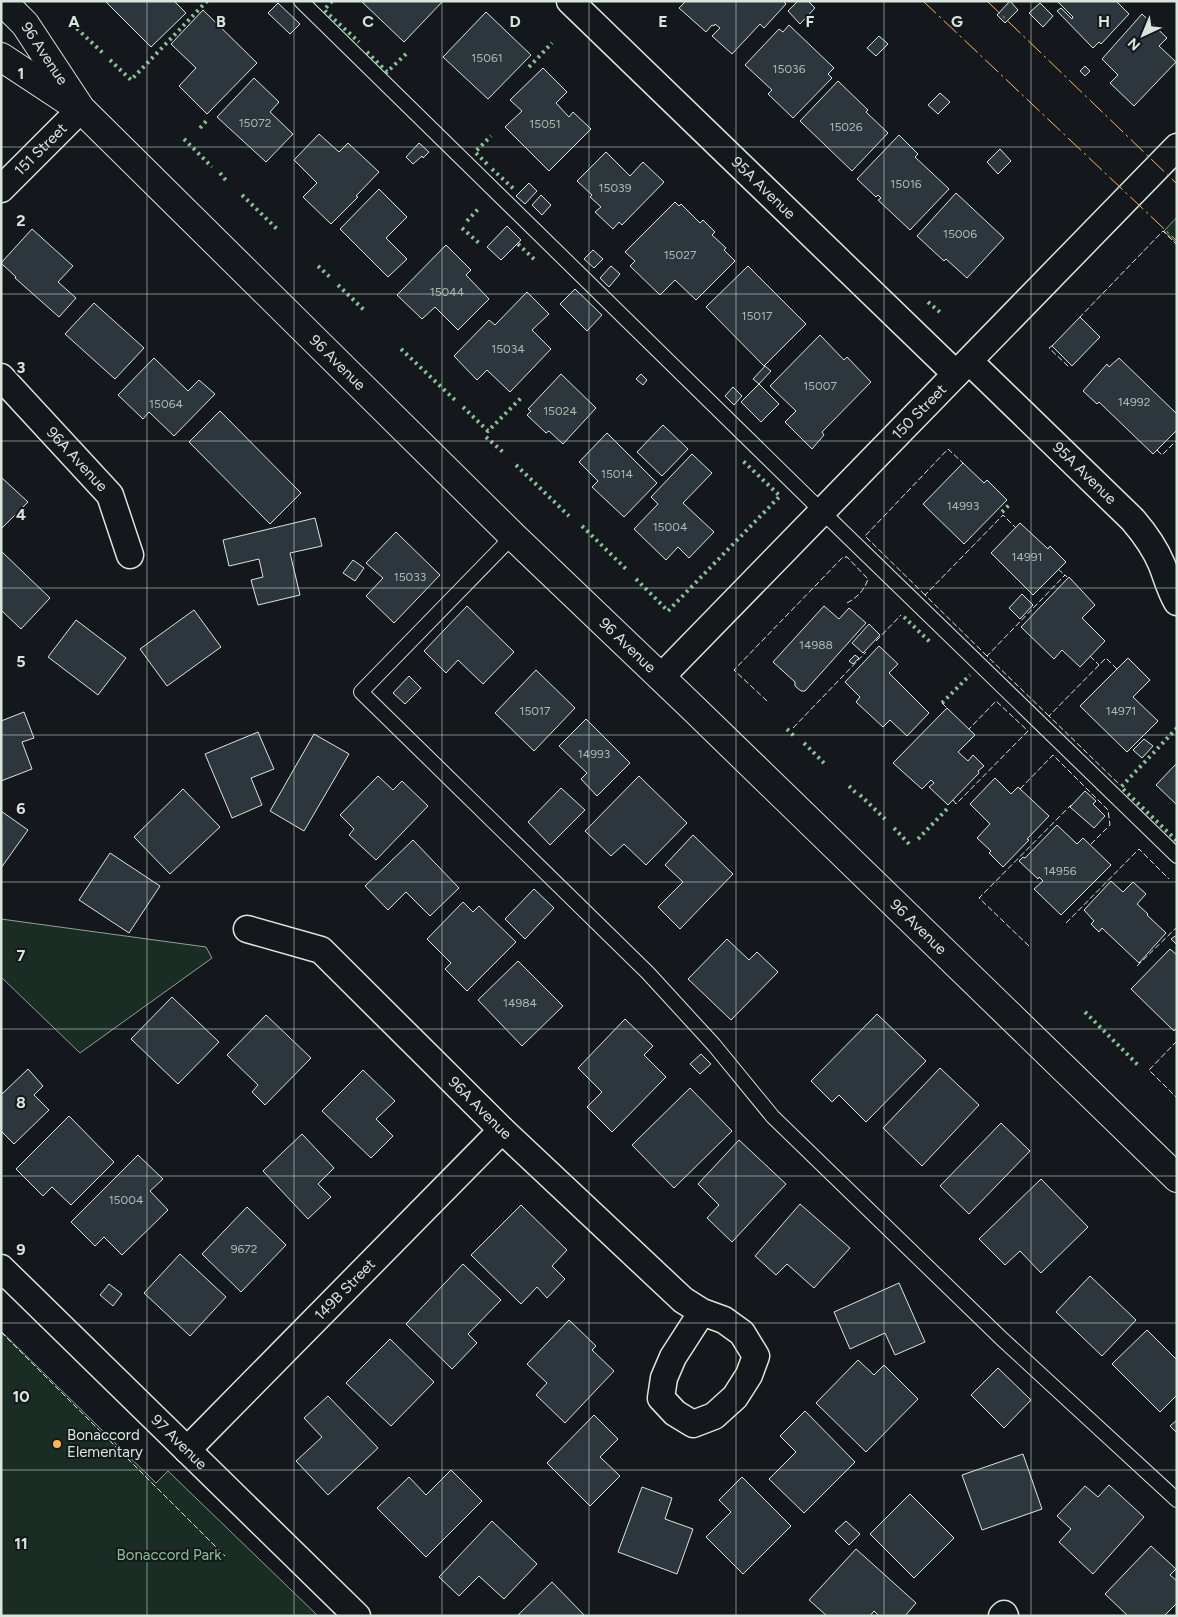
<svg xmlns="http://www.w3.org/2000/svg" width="1178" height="1617" viewBox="0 0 1178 1617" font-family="Figtree,sans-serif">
<rect width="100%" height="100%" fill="#14181c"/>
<!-- green -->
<path fill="#1a2d24" stroke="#939e99" d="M1177 217V243L1164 231Z
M1 919 206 947 212 958 80 1053 1 977Z
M1 1331 156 1483 168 1471 318 1616H1Z"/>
<!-- building -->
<path fill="#2c363c" stroke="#d8e6dc" d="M105 1H174L186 13 151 47Z
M361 1H443L404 42Z
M686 1H783L786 4 764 28 760 24 732 54 712 36 720 28 715 24 714 26 712 25 706 32 679 8Z
M798 1H808L815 8 800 24 788 11Z
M1010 1 1018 10 1005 23 997 15Z
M1057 1H1116L1129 14 1101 44 1099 42 1093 48 1057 11 1061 8 1072 19 1073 17Z
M278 3 300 24 290 34 268 13Z
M1040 3 1053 16 1043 27 1029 13Z
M203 10 257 63 207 114 179 86 196 68 171 44Z
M486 12 531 55 488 99 443 57Z
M1142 14 1167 38 1159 46 1176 62 1134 106 1110 83 1118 75 1102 59Z
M789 25 834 68 828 74 832 78 793 118 768 94 772 90 745 65 779 29 783 32Z
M879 36 888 44 876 56 867 48Z
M1085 66 1090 71 1085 76 1080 71Z
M543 68 567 92 556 103 569 117 573 112 591 129 549 171 505 127 522 111 510 100Z
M254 78 279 102 270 112 293 134 266 162 217 117Z
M838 81 868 110 866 112 888 133 852 171 800 121Z
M940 93 950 102 938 114 928 105Z
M319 134 339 152 348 143 379 172 356 196 358 197 331 224 303 197 317 183 294 160Z
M899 135 918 154 915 157 949 189 910 230 878 200 881 198 878 195 876 197 857 179Z
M419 143 429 152 423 158 422 156 413 164 406 157Z
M1000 149 1011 161 998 174 987 162Z
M606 152 630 176 643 162 664 182 622 225 619 222 613 229 595 212 601 207 590 197 592 195 577 181Z
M529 183 537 191 525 204 516 196Z
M379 189 407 217 386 238 407 259 388 277 340 229Z
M956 193 1004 238 967 278 946 259 944 261 917 236Z
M541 195 551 205 542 215 532 205Z
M675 202 679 206 681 204 700 223 703 220 715 232 712 235 726 248 724 250 735 261 696 300 675 280 660 295 630 266 635 261 625 252Z
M507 226 521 240 501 260 487 247Z
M32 229 73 266 58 282 76 298 59 317 15 278 16 277 1 263Z
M446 245 471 270 466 275 489 299 458 330 435 307 422 319 397 295Z
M593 250 603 259 594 268 584 259Z
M611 266 620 274 609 287 600 278Z
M748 266 806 324 764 366 706 307Z
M575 289 602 315 587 331 560 304Z
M527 292 549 314 532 330 551 349 510 392 487 370 477 380 454 356 489 320 495 325Z
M94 303 144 348 115 379 65 334Z
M1080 317 1100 337 1072 366 1052 346Z
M820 335 844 360 847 357 871 382 822 432 824 435 812 449 785 422 796 411 770 386Z
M154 358 188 391 199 380 215 394 174 436 149 412 143 419 118 395Z
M1119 358 1177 414V430L1153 454 1099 402 1097 404 1083 391 1107 364 1109 367Z
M765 366 771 371 759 384 753 379Z
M561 374 596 408 563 444 549 431 546 433 527 415 531 411 528 409Z
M641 374 647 380 643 385 636 379Z
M759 384 779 404 761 422 741 402Z
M733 387 742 396 734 405 725 396Z
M220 411 301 493 270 524 189 442Z
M663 425 688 449 662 476 637 452Z
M607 433 657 483 624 517 592 487 598 481 579 462Z
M692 454 712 473 683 503 714 532 689 558 678 547 666 560 634 529 658 504 651 497Z
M963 463 984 483 987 480 1007 500 964 544 923 504Z
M1 477 28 502 1 529Z
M315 518 322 546 290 553 300 595 258 605 251 580 263 577 259 559 229 566 223 540Z
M1020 523 1048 549 1050 546 1066 562 1033 595 991 553Z
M396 532 440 575 394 623 366 596 383 578 366 563Z
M1 551 50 598 21 629 1 610Z
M353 560 364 568 355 581 343 573Z
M1069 577 1095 605 1082 618 1105 641 1080 667 1062 650 1054 659 1021 627Z
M1022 594 1033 605 1020 619 1009 608Z
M467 606 514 652 483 684 458 660 446 673 424 651Z
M824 606 839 619 849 608 866 623 805 691H801L795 686V682L773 662Z
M194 610 221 647 167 686 140 649Z
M76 620 126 658 98 695 48 657Z
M869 624 880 635 863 653 852 643Z
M879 646 898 664 889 673 929 713 907 736 890 720 883 727 856 702 860 697 845 682Z
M855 655 859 658 853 664 849 661Z
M1128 658 1150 680 1133 697 1158 721 1127 752 1080 706Z
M536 670 575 708 534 751 495 713Z
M409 676 421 688 405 704 393 693Z
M947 708 975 735 958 752 968 761 973 755 984 766 978 771 979 773 948 805 929 787 934 783 931 780 922 789 893 763Z
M24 712 34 738 22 742 32 769 1 781V721Z
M586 719 630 763 597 796 581 779 587 773 559 746Z
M258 732 274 769 251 778 262 805 232 818 205 754Z
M314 734 349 754 304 831 270 811Z
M1144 739 1153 746 1142 758 1133 750Z
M1177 763V805L1156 785Z
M378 776 393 790 402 781 428 806 376 860 349 835 354 829 340 815Z
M639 776 687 823 646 865 624 844 611 856 585 831Z
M995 778 1011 794 1018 787 1049 816 1027 839 1029 840 1003 867 989 853 991 851 977 838 990 824 970 804Z
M561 788 585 810 550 845 528 822Z
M183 789 220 827 170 874 134 837Z
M1085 791 1096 801 1093 804 1105 816 1094 828 1070 807Z
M1 811 28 830 1 868Z
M1057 825 1077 844 1083 838 1111 865 1061 915 1034 889 1043 881 1039 877 1038 879 1019 861 1023 857 1025 858Z
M693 835 733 874 680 929 658 907 683 882 665 865Z
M413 840 459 888 430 916 406 892 388 910 365 886Z
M110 853 160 886 129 933 79 900Z
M1111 881 1123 892 1133 882 1146 894 1137 904 1148 914 1147 915 1166 933 1139 963 1102 928 1099 932 1091 924 1094 921 1084 910Z
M534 889 554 908 525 939 505 919Z
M463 902 473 912 479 906 516 942 467 991 445 969 451 963 427 939Z
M1177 935V945L1171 939Z
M727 939 749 960 757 952 778 972 731 1020 688 979Z
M1170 949 1177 955V1028L1174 1031 1131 989Z
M518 961 563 1006 522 1046 478 1000Z
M172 997 219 1042 178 1084 131 1039Z
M877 1014 926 1061 866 1122 839 1095 832 1102 811 1081Z
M266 1015 311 1058 265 1105 252 1092 258 1085 227 1055Z
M625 1019 653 1046 644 1055 666 1077 612 1132 587 1107 602 1092 578 1068Z
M701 1054 711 1064 700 1074 690 1064Z
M940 1068 979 1105 922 1166 883 1128Z
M28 1069 43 1086 34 1095 49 1110 14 1144 1 1131V1095Z
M363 1070 395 1101 376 1119 393 1136 371 1158 322 1111Z
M690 1088 732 1131 674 1188 632 1145Z
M69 1116 114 1162 71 1205 52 1187 43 1196 16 1169Z
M1001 1123 1030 1151 969 1214 940 1186Z
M302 1134 334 1168 318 1184 331 1197 308 1219 263 1171Z
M739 1140 786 1184 732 1242 707 1218 719 1205 698 1184Z
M138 1155 163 1179 150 1191 168 1210 122 1255 104 1237 95 1246 71 1222Z
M1041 1179 1088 1227 1041 1273 1020 1251 1005 1265 979 1239Z
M800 1204 850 1248 814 1288 787 1264 776 1275 755 1256Z
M521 1205 567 1250 552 1266 565 1279 547 1298 537 1287 521 1304 471 1255Z
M247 1207 286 1245 241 1292 202 1254Z
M180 1254 226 1297 190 1336 144 1293Z
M463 1264 501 1300 468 1334 477 1343 452 1369 406 1324Z
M1090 1276 1136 1320 1102 1356 1056 1312Z
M899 1283 925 1342 895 1355 885 1333 850 1349 834 1312Z
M109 1284 122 1294 113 1306 100 1295Z
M569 1320 596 1346 592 1350 614 1371 565 1423 536 1395 547 1383 527 1364Z
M1147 1330 1177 1360V1395L1160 1412 1112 1364Z
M390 1339 434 1382 391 1426 346 1383Z
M858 1360 874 1375 884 1365 918 1399 866 1452 816 1403Z
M998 1368 1031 1400 1004 1428 971 1395Z
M328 1396 378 1448 328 1495 296 1461 322 1437 304 1418Z
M805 1411 855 1462 804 1513 769 1479 796 1452 780 1436Z
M594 1415 618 1439 600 1457 620 1476 590 1506 547 1463Z
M1177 1420V1433L1170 1426Z
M1023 1454 1042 1509 982 1530 962 1475Z
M451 1470 482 1501 426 1557 377 1508 409 1477 426 1495Z
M742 1477 791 1526 743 1574 706 1537 731 1512 719 1500Z
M1109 1485 1144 1517 1093 1574 1059 1542 1071 1529 1057 1516 1085 1486 1098 1497Z
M642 1487 672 1498 665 1519 693 1529 677 1574 618 1552Z
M910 1494 954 1538 914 1578 870 1534Z
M492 1521 537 1564 504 1599 479 1576 459 1596 439 1577Z
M846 1521 860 1534 849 1545 835 1531Z
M1151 1546 1176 1569 1170 1575 1177 1581V1603L1164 1616H1128L1105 1594Z
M856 1549 916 1603 905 1616H879L874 1611 870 1616H827L809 1600Z
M552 1582 585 1616H517Z"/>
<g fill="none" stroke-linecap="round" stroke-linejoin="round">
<defs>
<path id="lane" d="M301 1 839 528 1177 856
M513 536 361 692 648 973 714 1045 773 1117 1002 1339 1177 1500"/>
<g id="street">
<path id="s1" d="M570 1 956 374"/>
<path id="s2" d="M1 189 81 109"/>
<path id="s3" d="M969 361 1133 520C1145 534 1155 548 1162 565 1167 578 1170 590 1177 602"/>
<path id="s4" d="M1 377 110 495 130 555"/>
<path id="s5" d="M661 677 1177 147"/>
<path id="s6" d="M247 929 321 950 502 1130 683 1300 702 1312 724 1320 742 1333 756 1356 749 1375 735 1397 714 1416 693 1424 675 1413 661 1398 664 1378 673 1357 702 1312"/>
<path id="s7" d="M1 1268 357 1616"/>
<path id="s8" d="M187 1450 502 1130"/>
<path d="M1002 1616 1004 1614 1005 1616"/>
</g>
<g id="secondary">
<path id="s9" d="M2 1 25 24 81 109 513 536 691 706 1177 1178"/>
<path d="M1 57 71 103"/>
</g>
</defs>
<!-- lane casing -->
<use href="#lane" stroke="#d8e6dc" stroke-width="16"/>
<!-- street casing -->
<use href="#street" stroke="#d8e6dc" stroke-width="29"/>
<!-- secondary casing -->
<use href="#secondary" stroke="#d8e6dc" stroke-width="30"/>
<!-- lane -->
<use href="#lane" stroke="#14181c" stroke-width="14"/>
<!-- street -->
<use href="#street" stroke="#14181c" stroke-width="26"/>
<!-- secondary -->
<use href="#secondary" stroke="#14181c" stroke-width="28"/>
<!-- hedge -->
<path stroke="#8ac095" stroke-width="4" stroke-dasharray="2.5 4" stroke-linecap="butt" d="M332 1 324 10 359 42
M72 24 105 55
M367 52 387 72 407 53
M110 60 131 80 207 1
M529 67 552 43
M200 128 208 119
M184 139 212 167
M487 164 475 152 491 136
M492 169 516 191
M220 173 228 183
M242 195 277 229
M467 221 480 207
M462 228 480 244
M518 244 535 260
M318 266 332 279
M338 285 364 310
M928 302 942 314
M401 349 455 400
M463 407 488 431 521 398
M486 437 504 453
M516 465 569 516
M1002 512 1010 504
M582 526 627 570
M636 579 668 611 780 496 742 460
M904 617 931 643
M942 703 970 675
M1177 728 1121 787 1177 841
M787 729 794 736
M804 743 824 763
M849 786 857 794
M860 795 885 819
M894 828 909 844
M918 839 948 808
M1085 1012 1138 1065"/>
<!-- fence -->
<path stroke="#d8e6dc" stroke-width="1" stroke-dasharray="6 2.5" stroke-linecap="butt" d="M1079 318 1163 231 1177 245
M1053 345 1049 348 1069 367
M1157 450 1162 455 1177 440
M1058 569 1065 575
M925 595 865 536 948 449 963 463
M876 641 901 615
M987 656 925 595 1003 515 1016 528
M1090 656 1099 665
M1117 669 1106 658 1049 716 1120 785
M767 701 734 670 843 557H847L868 579C865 589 857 598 847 603
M942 703 947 708
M1049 716 987 656 1065 575 1068 578
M793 728 866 652
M1020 789 1053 755 1108 810 1110 825 1090 845
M953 800 956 804 1028 731 996 701 969 729
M1066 923 1139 849 1169 879
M1029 946 979 898 1071 805
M1137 966 1177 927
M1177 1041 1149 1070 1177 1098
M1 1332 225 1556"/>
<!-- power -->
<path stroke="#ffb74d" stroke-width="1" stroke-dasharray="18 4 2.5 4" stroke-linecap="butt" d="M923 1 1177 241
M987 1 1177 184"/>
</g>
<!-- grid -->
<path fill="none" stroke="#d8e6dc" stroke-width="1" stroke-opacity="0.55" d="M147 1V1616M294 1V1616M442 1V1616M589 1V1616M736 1V1616M884 1V1616M1031 1V1616M1 147H1177M1 294H1177M1 441H1177M1 588H1177M1 735H1177M1 882H1177M1 1029H1177M1 1176H1177M1 1323H1177M1 1470H1177"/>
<!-- markers -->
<circle fill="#ffb74d" stroke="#14181c" stroke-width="2" cx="57" cy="1444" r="5"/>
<g text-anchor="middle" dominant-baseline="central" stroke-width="4" stroke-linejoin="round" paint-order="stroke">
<!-- number labels -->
<g font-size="12" fill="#adbab4">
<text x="487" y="58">15061</text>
<text x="789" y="69">15036</text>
<text x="255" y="123">15072</text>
<text x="545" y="124">15051</text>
<text x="846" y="127">15026</text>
<text x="906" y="184">15016</text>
<text x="615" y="188">15039</text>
<text x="960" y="234">15006</text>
<text x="680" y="255">15027</text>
<text x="447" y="292">15044</text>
<text x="757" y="316">15017</text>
<text x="508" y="349">15034</text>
<text x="820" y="386">15007</text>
<text x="1134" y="402">14992</text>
<text x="166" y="404">15064</text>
<text x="560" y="411">15024</text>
<text x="617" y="474">15014</text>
<text x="963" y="506">14993</text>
<text x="670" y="527">15004</text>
<text x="1027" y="557">14991</text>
<text x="410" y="577">15033</text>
<text x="816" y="645">14988</text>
<text x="535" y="711">15017</text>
<text x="1121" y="711">14971</text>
<text x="594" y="754">14993</text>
<text x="1060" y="871">14956</text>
<text x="520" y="1003">14984</text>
<text x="126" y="1200">15004</text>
<text x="244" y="1249">9672</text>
</g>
<!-- street labels -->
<g font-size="15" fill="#d8e6dc" stroke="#14181c">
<text stroke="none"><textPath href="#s9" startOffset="68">96 Avenue</textPath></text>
<text stroke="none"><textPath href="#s2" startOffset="56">151 Street</textPath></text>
<text stroke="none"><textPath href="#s1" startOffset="269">95A Avenue</textPath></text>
<text stroke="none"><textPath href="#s9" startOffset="495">96 Avenue</textPath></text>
<text stroke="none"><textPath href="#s5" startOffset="370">150 Street</textPath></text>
<text stroke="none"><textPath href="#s4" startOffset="112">96A Avenue</textPath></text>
<text stroke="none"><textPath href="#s3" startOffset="161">95A Avenue</textPath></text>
<text stroke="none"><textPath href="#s9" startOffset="900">96 Avenue</textPath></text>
<text stroke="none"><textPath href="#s9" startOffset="1305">96 Avenue</textPath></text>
<text stroke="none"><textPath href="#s6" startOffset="301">96A Avenue</textPath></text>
<text stroke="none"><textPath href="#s8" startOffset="225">149B Street</textPath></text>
<text stroke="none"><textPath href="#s7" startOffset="249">97 Avenue</textPath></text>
</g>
<!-- poi labels -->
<g font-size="15" fill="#d8e6dc" stroke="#14181c" text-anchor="start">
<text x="67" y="1435">Bonaccord<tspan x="67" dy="17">Elementary</tspan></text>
</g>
<!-- park labels -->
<g font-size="15" fill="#8ac095" stroke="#14181c">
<text x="169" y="1555">Bonaccord Park</text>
</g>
</g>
<g font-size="16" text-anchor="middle" font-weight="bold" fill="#d8e6dc" stroke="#14181c" stroke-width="4" stroke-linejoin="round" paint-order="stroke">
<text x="74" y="27">A</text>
<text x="221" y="27">B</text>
<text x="368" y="27">C</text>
<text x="515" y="27">D</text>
<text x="663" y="27">E</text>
<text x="810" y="27">F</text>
<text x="957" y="27">G</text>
<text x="1104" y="27">H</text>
<text x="21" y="79">1</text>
<text x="21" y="226">2</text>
<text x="21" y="373">3</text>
<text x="21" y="520">4</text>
<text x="21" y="667">5</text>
<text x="21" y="814">6</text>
<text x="21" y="961">7</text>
<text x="21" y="1108">8</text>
<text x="21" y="1255">9</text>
<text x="21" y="1402">10</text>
<text x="21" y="1549">11</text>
</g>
<!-- border -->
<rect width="1178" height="1617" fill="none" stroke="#d8e6dc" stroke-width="5"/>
<!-- north arrow -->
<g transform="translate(1143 35) rotate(224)" stroke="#14181c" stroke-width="4" paint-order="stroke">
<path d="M0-4L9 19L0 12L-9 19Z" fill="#d8e6dc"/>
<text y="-8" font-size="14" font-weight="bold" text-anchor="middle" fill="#d8e6dc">N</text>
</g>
</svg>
